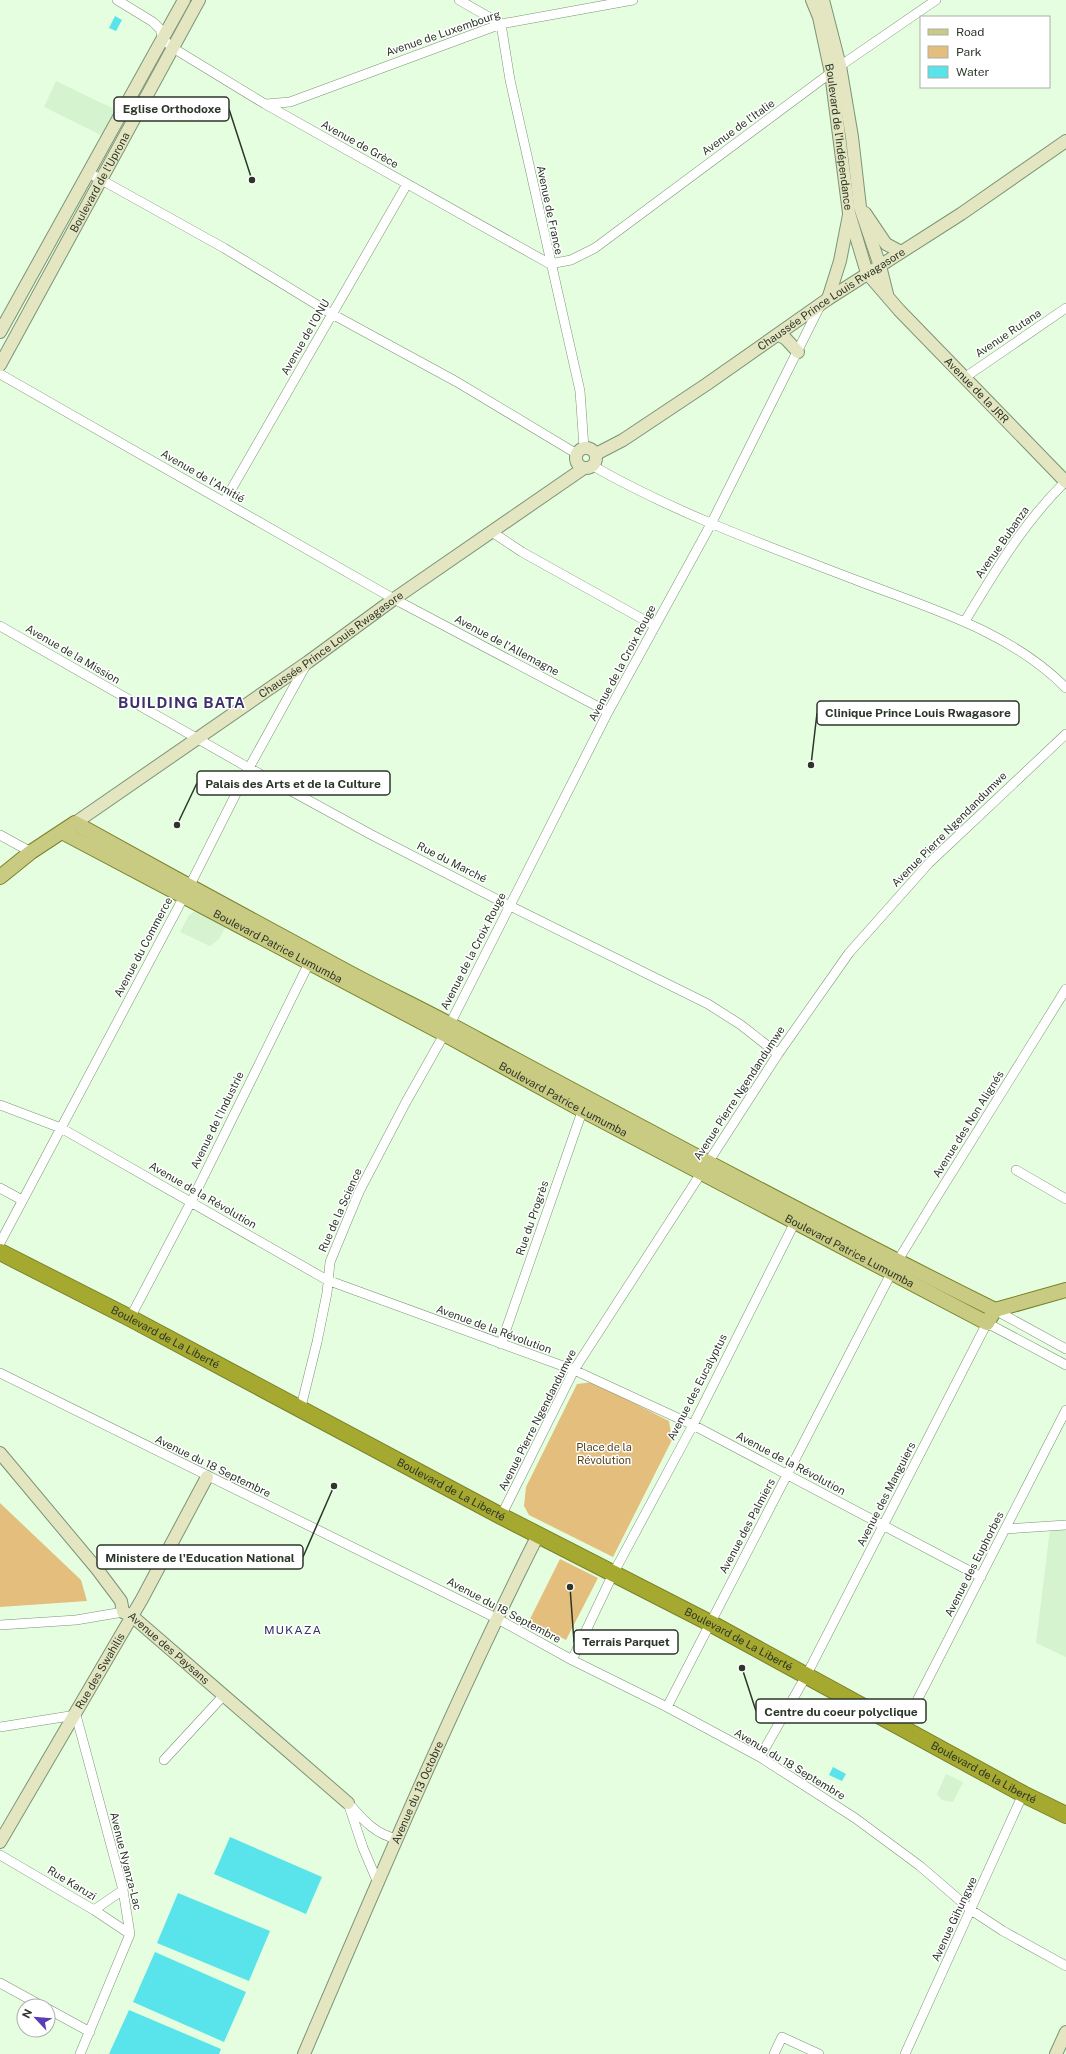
<svg xmlns="http://www.w3.org/2000/svg" width="1066" height="2054" viewBox="0 0 1066 2054" font-family="'Public Sans',sans-serif">
<rect width="100%" height="100%" fill="#e5fedf"/>
<!-- built -->
<path fill="#d4f3ce" d="M56 81 116 110 103 136 44 107Z
M203 906 232 916 219 939 210 946 180 932 189 915Z
M1066 1528V1657L1036 1643 1050 1529Z
M946 1774 963 1782 953 1802 942 1800 937 1794Z"/>
<!-- green -->
<path fill="#e4be7c" d="M593 1382 669 1421 672 1440 613 1557 529 1515 524 1506 526 1487 577 1384Z
M0 1503 81 1580 87 1601 0 1607Z
M560 1559 598 1578 566 1640 529 1621Z"/>
<!-- water -->
<path fill="#59e3ea" d="M115 16 122 20 116 31 109 28Z
M833 1767 846 1774 842 1781 829 1775Z
M230 1837 322 1877 306 1914 214 1874Z
M178 1893 270 1931 249 1981 157 1943Z
M155 1952 246 1992 224 2042 133 2002Z
M129 2010 221 2049 219 2054H109Z"/>
<g fill="none" stroke-linecap="round" stroke-linejoin="round">
<defs>
<path id="street" d="M117 0 153 22 160 29 163 39 173 48 265 104 550 264
M459 0 501 24 510 80 580 391 584 448
M266 104 290 102 501 24 633 0
M89 173 224 248 332 314 457 382 577 454
M550 264 571 260 595 248 840 66 936 0
M0 374 394 599 608 712
M964 378 1066 308
M593 466C677 514 770 547 861 582 932 609 1011 632 1066 688
M224 502 407 184
M492 532 522 552 655 626
M965 621C995 571 1024 522 1066 481
M0 626 249 768 370 834 510 906 708 1004 741 1025 778 1054
M0 835 31 852
M0 1105 61 1128 327 1280 574 1370 693 1425 981 1577
M1016 1170 1066 1199
M0 1188 22 1200
M0 1243 189 887 249 768 307 663
M995 1310 1066 1349
M130 1318 191 1202 311 959
M501 1344 584 1106
M0 1373 496 1618 572 1660 667 1707 760 1757 855 1818 920 1866 971 1910 1003 1931 1066 1966
M300 1411 317 1342 327 1293 330 1262 359 1192 406 1102 450 1024 608 712 711 524 821 304
M501 1516 574 1370 778 1054 849 953 929 863 1066 734
M1005 1529 1066 1525
M0 1625 76 1620 123 1612
M572 1660 613 1574 693 1425 797 1218
M667 1707 897 1262 931 1206 1066 989
M0 1727 76 1715 123 1890 130 1934 80 2054
M903 1728 1066 1410
M760 1757 806 1676 987 1323 1066 1365
M164 1760 224 1695
M348 1803 363 1848 378 1883
M352 1807C365 1822 376 1834 397 1839
M0 1855 94 1910 130 1934
M94 1910 123 1890
M0 1983 42 2006
M48 2009 90 2032
M774 2054 782 2037 819 2054
M905 2054 1023 1794"/>
<g id="secondary">
<path id="s1" d="M812 0 819 17 831 73 849 213 867 273 899 310 1066 482"/>
<path d="M823 0 840 66 852 137 860 207 880 266 887 294"/>
<path d="M865 213 886 244 901 252"/>
<path d="M828 299 840 261 849 215"/>
<path d="M0 332 184 0"/>
<path d="M779 335 786 339 798 352"/>
<path id="s2" d="M0 365 199 0"/>
<circle cx="586" cy="458" r="10"/>
<path id="s3" d="M596 454 623 440 707 384 828 299 961 214 1066 141"/>
<path id="s4" d="M75 823 308 662 394 599 584 468"/>
<path id="s5" d="M0 1453 97 1569 121 1601 123 1612 132 1616 348 1803"/>
<path id="s6" d="M0 1842 142 1599 207 1477"/>
<path id="s7" d="M304 2054C379 1879 453 1704 538 1535"/>
<path d="M1056 2054 1066 2032"/>
</g>
<g id="primary">
<path id="s8" d="M62 832 444 1034 582 1110 987 1323 995 1310"/>
<path d="M0 877 31 852 75 823C165 873 255 922 346 971 381 990 418 1007 453 1026 632 1122 812 1219 995 1310"/>
<path d="M995 1310 1066 1290"/>
</g>
<g id="highway">
<path id="s9" d="M0 1252 130 1318 501 1516 710 1623 1023 1794 1066 1815"/>
</g>
</defs>
<!-- street casing -->
<use href="#street" stroke="#7c9478" stroke-width="10"/>
<!-- secondary casing -->
<use href="#secondary" stroke="#7c9478" stroke-width="14"/>
<!-- primary casing -->
<use href="#primary" stroke="#7b812d" stroke-width="16"/>
<!-- highway casing -->
<use href="#highway" stroke="#7b812d" stroke-width="18"/>
<!-- street -->
<use href="#street" stroke="#fff" stroke-width="9"/>
<!-- secondary -->
<use href="#secondary" stroke="#e4e5c1" stroke-width="12"/>
<!-- primary -->
<use href="#primary" stroke="#cacb82" stroke-width="14"/>
<!-- highway -->
<use href="#highway" stroke="#a6a92f" stroke-width="16"/>
</g>
<g text-anchor="middle" dominant-baseline="central" stroke-width="3" stroke-linejoin="round" paint-order="stroke">
<!-- street labels -->
<g font-size="11" fill="#2c362a" stroke="#fff">
<text transform="translate(443 33) rotate(-19)">Avenue de Luxembourg</text>
<text transform="translate(738 127) rotate(-36)">Avenue de l'Italie</text>
<text stroke="none"><textPath href="#s1" startOffset="140">Boulevard de l'Indépendance</textPath></text>
<text transform="translate(360 144) rotate(29)">Avenue de Grèce</text>
<text stroke="none"><textPath href="#s2" startOffset="208">Boulevard de l'Uprona</textPath></text>
<text transform="translate(550 210) rotate(78)">Avenue de France</text>
<text stroke="none"><textPath href="#s3" startOffset="282">Chaussée Prince Louis Rwagasore</textPath></text>
<text transform="translate(1008 333) rotate(-34)">Avenue Rutana</text>
<text transform="translate(305 337) rotate(-60)">Avenue de l'ONU</text>
<text stroke="none"><textPath href="#s1" startOffset="440">Avenue de la JRR</textPath></text>
<text transform="translate(203 476) rotate(30)">Avenue de l'Amitié</text>
<text transform="translate(1002 542) rotate(-55)">Avenue Bubanza</text>
<text stroke="none"><textPath href="#s4" startOffset="312">Chaussée Prince Louis Rwagasore</textPath></text>
<text transform="translate(507 645) rotate(28)">Avenue de l'Allemagne</text>
<text transform="translate(73 654) rotate(30)">Avenue de la Mission</text>
<text transform="translate(622 663) rotate(-62)">Avenue de la Croix Rouge</text>
<text transform="translate(949 829) rotate(-45)">Avenue Pierre Ngendandumwe</text>
<text transform="translate(452 862) rotate(27)">Rue du Marché</text>
<text transform="translate(143 947) rotate(-62)">Avenue du Commerce</text>
<text stroke="none"><textPath href="#s8" startOffset="244">Boulevard Patrice Lumumba</textPath></text>
<text transform="translate(473 951) rotate(-63)">Avenue de la Croix Rouge</text>
<text transform="translate(739 1093) rotate(-57)">Avenue Pierre Ngendandumwe</text>
<text stroke="none"><textPath href="#s8" startOffset="568">Boulevard Patrice Lumumba</textPath></text>
<text transform="translate(217 1120) rotate(-64)">Avenue de l'Industrie</text>
<text transform="translate(968 1124) rotate(-58)">Avenue des Non Alignés</text>
<text transform="translate(203 1195) rotate(30)">Avenue de la Révolution</text>
<text transform="translate(340 1210) rotate(-66)">Rue de la Science</text>
<text transform="translate(532 1218) rotate(-71)">Rue du Progrès</text>
<text stroke="none"><textPath href="#s8" startOffset="892">Boulevard Patrice Lumumba</textPath></text>
<text transform="translate(494 1329) rotate(20)">Avenue de la Révolution</text>
<text stroke="none"><textPath href="#s9" startOffset="186">Boulevard de La Liberté</textPath></text>
<text transform="translate(697 1387) rotate(-63)">Avenue des Eucalyptus</text>
<text transform="translate(537 1420) rotate(-63)">Avenue Pierre Ngendandumwe</text>
<text transform="translate(791 1463) rotate(28)">Avenue de la Révolution</text>
<text transform="translate(213 1466) rotate(26)">Avenue du 18 Septembre</text>
<text stroke="none"><textPath href="#s9" startOffset="510">Boulevard de La Liberté</textPath></text>
<text transform="translate(886 1494) rotate(-63)">Avenue des Manguiers</text>
<text transform="translate(747 1526) rotate(-62)">Avenue des Palmiers</text>
<text transform="translate(974 1564) rotate(-63)">Avenue des Euphorbes</text>
<text transform="translate(504 1610) rotate(28)">Avenue du 18 Septembre</text>
<text stroke="none"><textPath href="#s9" startOffset="834">Boulevard de La Liberté</textPath></text>
<text stroke="none"><textPath href="#s5" startOffset="261">Avenue des Paysans</textPath></text>
<text stroke="none"><textPath href="#s6" startOffset="198">Rue des Swahilis</textPath></text>
<text transform="translate(790 1764) rotate(31)">Avenue du 18 Septembre</text>
<text stroke="none"><textPath href="#s9" startOffset="1113">Boulevard de la Liberté</textPath></text>
<text stroke="none"><textPath href="#s7" startOffset="285">Avenue du 13 Octobre</textPath></text>
<text transform="translate(126 1861) rotate(76)">Avenue Nyanza-Lac</text>
<text transform="translate(72 1883) rotate(31)">Rue Karuzi</text>
<text transform="translate(954 1919) rotate(-65)">Avenue Gihungwe</text>
</g>
<!-- park labels -->
<g font-size="11" fill="#523f1a" stroke="#fff">
<text x="604" y="1447">Place de la<tspan x="604" dy="13">Révolution</tspan></text>
</g>
<!-- neighbourhood labels -->
<g font-size="12" letter-spacing="1" fill="#3c316c" stroke="#fff">
<text x="293" y="1630">MUKAZA</text>
</g>
<!-- district labels -->
<g font-size="15" font-weight="bold" letter-spacing="1" fill="#3c316c" stroke="#fff">
<text x="182" y="702">BUILDING BATA</text>
</g>
</g>
<!-- callouts -->
<path fill="none" stroke="#2c362a" stroke-width="1.5" d="M252 180L229 109M811 765L817 713M177 825L197 783M334 1486L303 1557M570 1587L574 1642M742 1668L756 1711"/>
<g fill="#2c362a" stroke="#fff" stroke-width="1.5">
<circle cx="252" cy="180" r="4"/>
<circle cx="811" cy="765" r="4"/>
<circle cx="177" cy="825" r="4"/>
<circle cx="334" cy="1486" r="4"/>
<circle cx="570" cy="1587" r="4"/>
<circle cx="742" cy="1668" r="4"/>
</g>
<g fill="#fff" stroke="#2c362a" stroke-width="1.5">
<rect x="114" y="97" width="115" height="24" rx="4"/>
<rect x="817" y="701" width="202" height="24" rx="4"/>
<rect x="197" y="771" width="193" height="24" rx="4"/>
<rect x="97" y="1545" width="206" height="24" rx="4"/>
<rect x="574" y="1630" width="104" height="24" rx="4"/>
<rect x="756" y="1699" width="170" height="24" rx="4"/>
</g>
<g font-size="12" text-anchor="middle" font-weight="bold" fill="#2c362a">
<text x="172" y="113">Eglise Orthodoxe</text>
<text x="918" y="717">Clinique Prince Louis Rwagasore</text>
<text x="293" y="788">Palais des Arts et de la Culture</text>
<text x="200" y="1562">Ministere de l'Education National</text>
<text x="626" y="1646">Terrais Parquet</text>
<text x="841" y="1716">Centre du coeur polyclique</text>
</g>
<!-- legend -->
<rect x="920" y="16" width="130" height="72" fill="#ffffff" stroke="#abafaa"/>
<rect x="928" y="29" width="20" height="6" fill="#cacb82" stroke="#abafaa"/>
<text x="956" y="36" font-size="12" fill="#2c362a">Road</text>
<rect x="928" y="46" width="20" height="12" fill="#e4be7c" stroke="#abafaa"/>
<text x="956" y="56" font-size="12" fill="#2c362a">Park</text>
<rect x="928" y="66" width="20" height="12" fill="#59e3ea" stroke="#abafaa"/>
<text x="956" y="76" font-size="12" fill="#2c362a">Water</text>
<!-- north arrow -->
<g transform="translate(36 2018) rotate(296)"><circle r="19" fill="#ffffff" stroke="#abafaa"/>
<path d="M0-3L7 15L0 10L-7 15Z" fill="#5b3cb4"/>
<text y="-6" font-size="11" font-weight="bold" text-anchor="middle" fill="#2c362a">N</text>
</g>
</svg>
